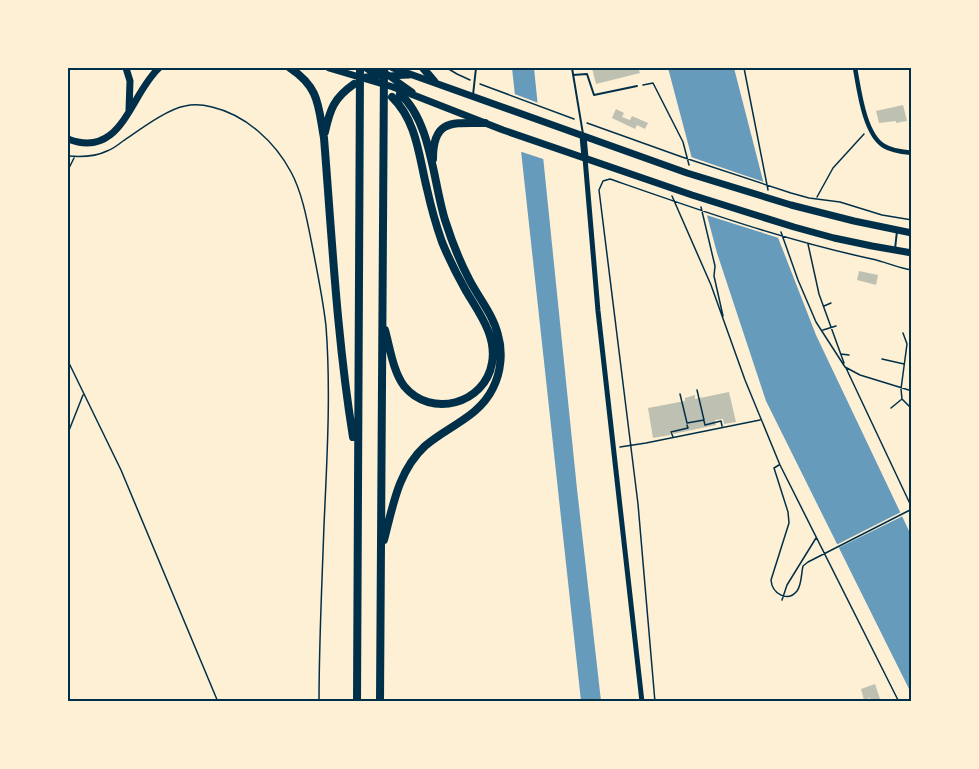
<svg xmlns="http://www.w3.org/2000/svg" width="979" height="769" viewBox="0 0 979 769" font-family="'PT Sans Narrow',sans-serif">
<rect width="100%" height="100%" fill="#fdf0d5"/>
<!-- water -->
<path fill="#669bbc" d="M512 68H534L577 489 601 701H581Z
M668 68H734L777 235 816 335 911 535V693L766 401 717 253Z"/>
<!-- pier -->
<path fill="#fdf0d5" d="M512 93 541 104 546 160 519 151Z
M688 156 767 183 782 239 703 214Z
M903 511 905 515 836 549 834 546Z"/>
<!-- building -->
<path fill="#bec0b2" d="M592 68H638L640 73 596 84Z
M903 105 907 121 896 123V121L879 123 876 111Z
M616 109 624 113 622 117 630 120 632 116 648 123 645 129 637 125 635 129 612 118Z
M859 271 878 275 876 285 857 280Z
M729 392 736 422 724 424 723 419 715 420 716 425 673 434V431L670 432V435L653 438 648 408 685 401V398L695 395V399Z
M875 684 881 702H871L870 698 864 700 861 689Z"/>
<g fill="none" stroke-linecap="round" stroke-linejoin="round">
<!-- path -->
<path stroke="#003049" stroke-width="1.5" d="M447 68 457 74 470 80
M744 68 768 190
M480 84 574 119
M643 85 653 83 683 142 689 165
M587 123 682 157 791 193 809 198 840 202 882 215 912 220
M68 156C80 157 95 157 107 151 113 149 118 145 123 141 138 131 167 109 185 106 194 104 204 105 212 107 246 115 275 142 291 172 303 194 308 225 313 250 318 275 323 300 326 326 331 392 327 459 324 525 322 584 319 643 319 702
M68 170 74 158
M672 196 711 285 745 380 780 465 899 702
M817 197 833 168 864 134
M701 207 715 266 714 276 723 316
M781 232 798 280 816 322 845 367 860 375 912 391
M808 244 819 294 844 363
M824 306 831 303
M823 330 836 326
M903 333 907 344 901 389 902 399 912 409
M841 354 849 355
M882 359 904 364
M68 361 121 470 218 702
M846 368 912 508
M680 394 687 423 704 420 697 390
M891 408 902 399
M704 421 705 425 721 421 722 426
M68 433 83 395
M673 437 671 432 688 428 687 425
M620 447 646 443 760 420
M779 465 774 468 788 512 789 523 771 580C772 593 787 603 797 591 802 584 801 574 803 566L808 562 912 509
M782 600 787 585 816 538
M655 702 638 504 599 190 603 181 610 179C696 209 783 240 872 259 886 262 898 268 912 270"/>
<!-- service -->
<path stroke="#003049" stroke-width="2" d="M572 68 583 134
M573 75 587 74 594 95 637 86
M473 95 476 68
M895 249 897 231"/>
<!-- minor -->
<path stroke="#003049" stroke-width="4.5" d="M855 68C859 89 864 134 884 146 892 151 903 152 912 153"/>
<!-- tertiary -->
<path stroke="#003049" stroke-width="5" d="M585 158 598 311 642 702"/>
<!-- primary -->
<path stroke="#003049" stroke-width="7" d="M126 68 130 81 129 110
M329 68 393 87 503 130 692 195 794 227 834 238 872 246 912 253
M366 68 377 75
M378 68 412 92
M393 68 687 173 791 205 854 221 912 233
M366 77 409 75
M583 136 585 158
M68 139C122 160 130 94 159 68"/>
<!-- motorway -->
<path stroke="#003049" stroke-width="8" d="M290 68C320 88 318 106 324 138 332 238 337 339 353 437
M423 68 434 81
M325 132C330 109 334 98 354 84
M433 159C433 119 452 123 485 123
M385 330C390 348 393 371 404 386 431 419 485 404 492 363 497 336 479 313 466 291 457 275 449 259 442 242 436 225 431 207 427 189 419 157 417 121 392 97
M384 540C393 506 398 471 425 446 448 426 479 417 493 388 501 372 503 352 498 335 493 314 478 297 469 279 459 260 451 239 445 220 433 181 431 121 400 94
M357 702 360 68
M380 702 384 68"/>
</g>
<!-- border -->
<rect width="979" height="769" fill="none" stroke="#fdf0d5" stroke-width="138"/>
<rect x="69" y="69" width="841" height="631" fill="none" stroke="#003049" stroke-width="2"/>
</svg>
